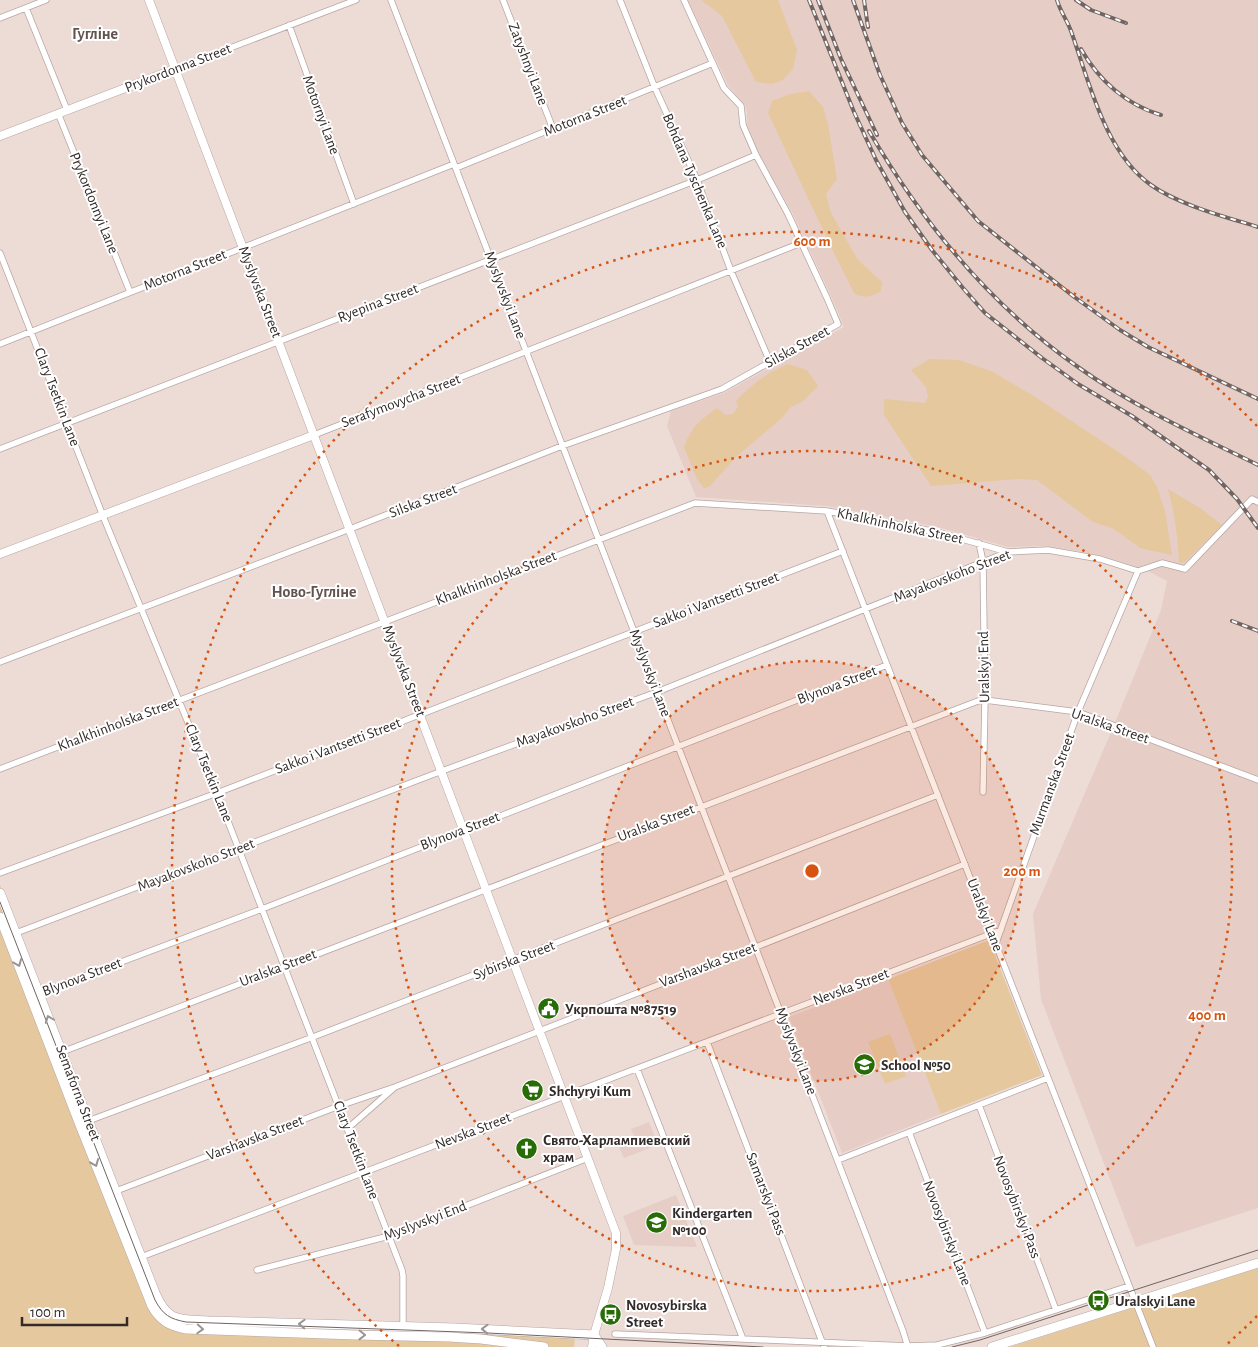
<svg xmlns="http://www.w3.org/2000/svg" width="1258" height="1347" viewBox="0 0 1258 1347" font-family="'Alegreya Sans',sans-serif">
<rect width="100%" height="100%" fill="#eddbd6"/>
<!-- built -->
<path fill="#e6cdc6" d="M688 0H1258V1208L1136 1247 1041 999 1033 914 1112 730 1161 610 1167 581 1144 569 1100 555 1048 546 1008 547 938 527 827 506 696 497 667 426 671 411 724 393 844 327 831 296 792 212 759 154 747 124V113L745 105 728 85Z
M888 979 941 1114 842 1153 789 1017Z
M649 1122 658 1145 624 1158 619 1147 636 1140 631 1129Z
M676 1195 697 1247 634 1245 623 1216Z"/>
<!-- green -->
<path fill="#e6c89f" d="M701 0H778L797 50 793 69 783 80 772 84 756 82 722 16Z
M809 91 823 107 828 124 837 179 826 194 831 213 858 260 882 282 881 291C872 297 864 299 854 293L833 251 768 113 772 101 791 94Z
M930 359 959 360 991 371 1032 395 1126 457 1150 475 1157 487 1165 511 1172 555 1140 548 1114 529 1093 522 1037 480 1018 479 931 486 884 415V399L925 403 928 397 926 387 911 370Z
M788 364 807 370 818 386 803 401 791 407 782 418 738 455 709 487 704 488 697 479 684 447C692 426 699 421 717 408L725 415 733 414 738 407 736 401C751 385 768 372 788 364Z
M1168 489 1200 508 1222 525 1185 562 1179 563C1178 538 1175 514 1168 489Z
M0 885 162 1302 178 1318 576 1331 574 1347H0Z
M989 940 1042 1075 941 1114 888 979Z
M890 1034 906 1076 885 1084 868 1042Z
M1258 1268V1347H1010Z"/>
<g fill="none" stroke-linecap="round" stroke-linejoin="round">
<defs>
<path id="minor" d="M391 0 903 1331 908 1347
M503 0 553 129
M620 0 655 88 697 180 731 271 770 362
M26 8 67 110
M0 18 46 0
M289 25 354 204
M175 69 356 0
M58 113 130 292
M456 168 713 63
M0 253 103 516 217 793 402 1270 403 1276V1327
M0 344 454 164
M314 435 801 243
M0 449 697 180 756 155
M827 511 1153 1347
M979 543 983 562 985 700 983 792
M1138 571 1162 563 1185 569 1252 499 1258 502
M0 662 350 529 562 446 722 389 838 324 827 298 788 214 756 155 743 125 741 106 724 88 684 0
M0 769 695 503 827 511 937 532 1008 552
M0 873 217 793 843 551
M16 933 442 771 657 692 1008 552 1048 550 1100 559 1138 571
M996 943 1078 712 1138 571
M39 993 262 909 887 665
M707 1042 824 1347
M62 1052 978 701 985 700 1078 712 1258 780
M395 1087 756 947 965 864
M979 1105 1056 1310
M88 1121 313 1037 938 795
M909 1132 985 1333
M838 1160 1048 1078
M116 1191 339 1106 395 1087 347 1129
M141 1257 1001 930
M257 1270 389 1236 588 1158
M615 1334 743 1339 637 1069
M743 1339 908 1346 937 1345 985 1333 1129 1286"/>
<path id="tertiary" d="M149 0 616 1233V1249L608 1288 594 1335 592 1347
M0 136 175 69
M0 554 314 435"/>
<path id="secondary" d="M0 893 155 1293C168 1323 179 1319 208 1321L455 1328 594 1335 602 1347
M0 917 78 1120 152 1306C160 1321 170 1326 186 1329L355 1335 448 1337 481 1339 544 1347
M992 1347 1258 1263"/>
</defs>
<!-- minor casing -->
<use href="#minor" stroke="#b7a6a2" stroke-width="7"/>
<!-- tertiary casing -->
<use href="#tertiary" stroke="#b7a6a2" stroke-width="9"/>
<!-- secondary casing -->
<use href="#secondary" stroke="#b7a6a2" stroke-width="10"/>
<!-- minor -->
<use href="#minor" stroke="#fff" stroke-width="5.5"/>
<!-- tertiary -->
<use href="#tertiary" stroke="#fff" stroke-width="8"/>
<!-- secondary -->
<use href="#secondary" stroke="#fff" stroke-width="9"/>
<!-- tram -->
<path stroke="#706562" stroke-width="1" d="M0 902 155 1300C163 1315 170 1319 186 1322L488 1333 763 1347
M952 1347 980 1340 1258 1250"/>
<defs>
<path id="rail" d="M809 0 854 112 876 160 905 212 932 250 963 288 985 313 1042 358 1078 384 1132 416 1209 470 1237 499 1258 528
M818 0 841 59 877 135
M853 0 880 75 902 123 922 155 978 221 1073 296 1120 330 1148 347 1258 399
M864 0 868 27
M1057 0C1060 11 1067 20 1071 31 1089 81 1105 153 1151 185 1179 205 1226 217 1258 227
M1076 0 1091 10 1126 23
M1081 49C1099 81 1127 105 1161 115
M869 131C922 222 991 306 1078 367 1134 407 1197 435 1258 465
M1232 621 1258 631"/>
</defs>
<!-- rail casing -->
<use href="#rail" stroke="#706562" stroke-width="4"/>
<!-- rail -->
<use href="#rail" stroke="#fff" stroke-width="2" stroke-dasharray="5.5" stroke-linecap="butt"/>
</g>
<!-- one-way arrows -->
<defs><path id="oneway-chevron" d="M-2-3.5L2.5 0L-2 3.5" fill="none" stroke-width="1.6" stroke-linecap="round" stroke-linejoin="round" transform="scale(1.25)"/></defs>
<g stroke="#989594">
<use href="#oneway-chevron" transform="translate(18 963) rotate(68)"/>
<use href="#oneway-chevron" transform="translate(49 1019) rotate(-111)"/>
<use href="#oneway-chevron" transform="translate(95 1163) rotate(68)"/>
<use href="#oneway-chevron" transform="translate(302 1324) rotate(-178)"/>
<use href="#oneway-chevron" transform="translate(200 1329) rotate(3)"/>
<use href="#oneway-chevron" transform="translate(485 1329) rotate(-178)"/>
<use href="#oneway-chevron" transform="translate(362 1335) rotate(1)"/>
</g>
<!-- distance rings -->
<circle cx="812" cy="871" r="210" fill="#d6540f" fill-opacity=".12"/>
<g fill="none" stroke="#d6540f" stroke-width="2.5" stroke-dasharray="2.5 5">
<circle cx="812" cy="871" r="210"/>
<circle cx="812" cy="871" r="420"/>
<path d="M1257 1316A630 630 0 0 1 1225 1346M399 1346A630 630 0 1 1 1257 426"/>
</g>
<!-- icons -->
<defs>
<symbol id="civic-disc" viewBox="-11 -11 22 22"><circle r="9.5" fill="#286c06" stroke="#fff"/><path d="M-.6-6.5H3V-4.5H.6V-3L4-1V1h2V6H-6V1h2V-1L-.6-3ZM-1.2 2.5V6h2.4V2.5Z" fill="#fff"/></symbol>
<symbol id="school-disc" viewBox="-11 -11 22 22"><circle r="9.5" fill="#286c06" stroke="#fff"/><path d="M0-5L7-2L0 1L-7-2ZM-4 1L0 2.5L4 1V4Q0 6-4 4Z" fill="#fff"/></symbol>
<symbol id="supermarket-disc" viewBox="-11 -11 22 22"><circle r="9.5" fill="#286c06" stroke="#fff"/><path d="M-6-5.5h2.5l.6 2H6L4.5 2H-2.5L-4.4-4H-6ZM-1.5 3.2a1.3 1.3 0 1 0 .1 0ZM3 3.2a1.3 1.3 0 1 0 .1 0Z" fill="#fff"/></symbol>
<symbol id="church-disc" viewBox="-11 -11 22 22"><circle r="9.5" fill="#286c06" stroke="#fff"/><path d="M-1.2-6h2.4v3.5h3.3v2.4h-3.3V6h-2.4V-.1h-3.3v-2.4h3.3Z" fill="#fff"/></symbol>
<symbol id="bus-disc" viewBox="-11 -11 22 22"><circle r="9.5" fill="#286c06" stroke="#fff"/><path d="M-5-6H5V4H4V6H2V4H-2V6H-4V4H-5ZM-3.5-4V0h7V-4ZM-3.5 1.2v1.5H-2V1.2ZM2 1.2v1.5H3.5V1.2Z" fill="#fff"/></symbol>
</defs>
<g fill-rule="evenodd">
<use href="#civic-disc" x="536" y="996" width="25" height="25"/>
<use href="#school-disc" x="852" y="1052" width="25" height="25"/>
<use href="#supermarket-disc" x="520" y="1078" width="25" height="25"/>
<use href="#church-disc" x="514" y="1136" width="25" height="25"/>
<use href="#school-disc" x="644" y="1210" width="25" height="25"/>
<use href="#bus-disc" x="1086" y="1288" width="25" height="25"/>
<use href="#bus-disc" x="598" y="1302" width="25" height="25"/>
</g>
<g text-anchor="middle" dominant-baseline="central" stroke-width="4" stroke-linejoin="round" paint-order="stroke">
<!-- street labels -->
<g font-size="15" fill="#322b29" stroke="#fff">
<text transform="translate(528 64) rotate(69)">Zatyshnyi Lane</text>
<text transform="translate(178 68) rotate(-21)">Prykordonna Street</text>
<text transform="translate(321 115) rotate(70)">Motornyi Lane</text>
<text transform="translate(585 116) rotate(-22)">Motorna Street</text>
<text transform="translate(695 181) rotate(67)">Bohdana Tyschenka Lane</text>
<text transform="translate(94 203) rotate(68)">Prykordonnyi Lane</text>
<text transform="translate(185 270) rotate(-22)">Motorna Street</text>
<text transform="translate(260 292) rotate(69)">Myslyvska Street</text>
<text transform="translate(505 295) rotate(69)">Myslyvskyi Lane</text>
<text transform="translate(378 303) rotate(-21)">Ryepina Street</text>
<text transform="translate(797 347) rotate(-29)">Silska Street</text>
<text transform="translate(57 397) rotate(69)">Clary Tsetkin Lane</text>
<text transform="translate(401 401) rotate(-21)">Serafymovycha Street</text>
<text transform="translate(423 501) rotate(-21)">Silska Street</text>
<text transform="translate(900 526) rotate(12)">Khalkhinholska Street</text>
<text transform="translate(952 576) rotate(-21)">Mayakovskoho Street</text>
<text transform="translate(496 578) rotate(-21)">Khalkhinholska Street</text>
<text transform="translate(716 600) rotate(-21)">Sakko i Vantsetti Street</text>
<text transform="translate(984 667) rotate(-91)">Uralskyi End</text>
<text transform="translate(404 671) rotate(69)">Myslyvska Street</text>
<text transform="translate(650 673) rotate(69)">Myslyvskyi Lane</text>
<text transform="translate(837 685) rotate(-21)">Blynova Street</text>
<text transform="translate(575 722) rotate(-20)">Mayakovskoho Street</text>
<text transform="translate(118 724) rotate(-21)">Khalkhinholska Street</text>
<text transform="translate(1110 726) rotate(19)">Uralska Street</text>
<text transform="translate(338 746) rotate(-21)">Sakko i Vantsetti Street</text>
<text transform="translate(209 773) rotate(68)">Clary Tsetkin Lane</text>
<text transform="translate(1052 784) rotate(-70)">Murmanska Street</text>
<text transform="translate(656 823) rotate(-21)">Uralska Street</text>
<text transform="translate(460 831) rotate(-21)">Blynova Street</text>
<text transform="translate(196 865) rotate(-21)">Mayakovskoho Street</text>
<text transform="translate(985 915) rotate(69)">Uralskyi Lane</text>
<text transform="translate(514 960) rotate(-21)">Sybirska Street</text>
<text transform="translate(708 965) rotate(-21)">Varshavska Street</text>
<text transform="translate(278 968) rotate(-21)">Uralska Street</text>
<text transform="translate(82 977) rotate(-21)">Blynova Street</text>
<text transform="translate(851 987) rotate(-21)">Nevska Street</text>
<text transform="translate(796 1051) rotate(69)">Myslyvskyi Lane</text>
<text transform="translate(78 1093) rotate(69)">Semaforna Street</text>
<text transform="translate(473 1131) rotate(-21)">Nevska Street</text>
<text transform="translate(255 1138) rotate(-21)">Varshavska Street</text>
<text transform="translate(356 1150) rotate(69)">Clary Tsetkin Lane</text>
<text transform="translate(766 1194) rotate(69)">Samarskyi Pass</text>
<text transform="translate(1017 1207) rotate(69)">Novosybirskyi Pass</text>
<text transform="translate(425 1221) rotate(-21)">Myslyvskyi End</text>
<text transform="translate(947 1233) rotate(69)">Novosybirskyi Lane</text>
</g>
<!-- poi labels -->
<g font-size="15" font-weight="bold" fill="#322b29" stroke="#fff" text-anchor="start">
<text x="565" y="1009">Укрпошта №87519</text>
<text x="881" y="1065">School №50</text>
<text x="549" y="1091">Shchyryi Kum</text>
<text x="543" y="1140">Свято-Харлампиевский<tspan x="543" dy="17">храм</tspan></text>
<text x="672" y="1213">Kindergarten<tspan x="672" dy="17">№100</tspan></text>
<text x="1115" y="1301">Uralskyi Lane</text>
<text x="626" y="1305">Novosybirska<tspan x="626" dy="17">Street</tspan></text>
</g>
<!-- neighbourhood labels -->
<g font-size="16" font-weight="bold" fill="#635350" stroke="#fff">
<text x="95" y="34">Гугліне</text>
<text x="314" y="592">Ново-Гугліне</text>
</g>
</g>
<circle cx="812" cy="871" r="8" fill="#d6540f" stroke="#fff" stroke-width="2.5"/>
<g font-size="15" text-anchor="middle" font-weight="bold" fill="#d6540f" stroke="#fff" stroke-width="4" stroke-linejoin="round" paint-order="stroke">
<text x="812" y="246">600 m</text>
<text x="1022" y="876">200 m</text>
<text x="1207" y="1020">400 m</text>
</g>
<!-- scale -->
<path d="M22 1317v8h105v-8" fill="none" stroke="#322b29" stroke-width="2.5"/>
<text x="30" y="1317" font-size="15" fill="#322b29" stroke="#ffffff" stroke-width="4" paint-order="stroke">100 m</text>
</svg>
